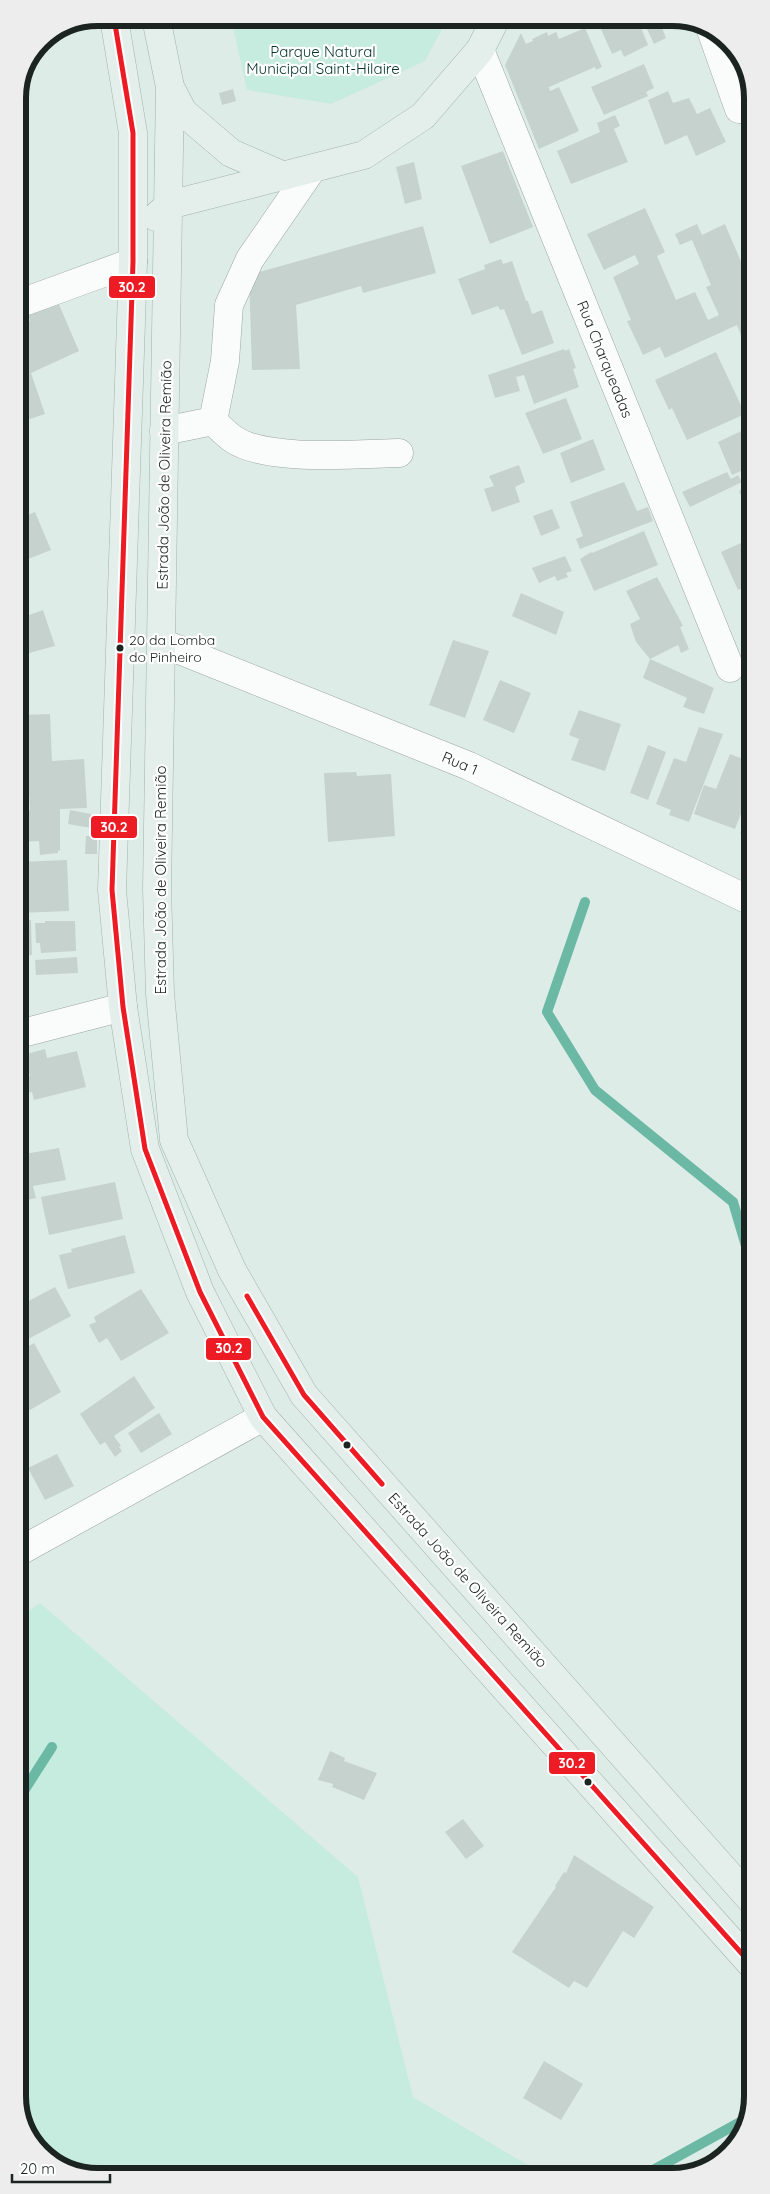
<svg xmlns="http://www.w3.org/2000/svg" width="770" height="2194" viewBox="0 0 770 2194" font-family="Quicksand,sans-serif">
<rect width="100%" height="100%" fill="#deece7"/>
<!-- green -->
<path fill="#c6ebdf" d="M231 18H448L425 61 331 104 247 90Z
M40 1603 358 1877 413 2097 543 2174 92 2176 49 2160 20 2117V1617Z"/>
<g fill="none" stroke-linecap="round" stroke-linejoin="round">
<!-- stream -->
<path stroke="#6bb8a4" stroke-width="10" d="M585 902 547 1012 595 1090 733 1202 751 1263
M20 1797 52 1747
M646 2174 744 2120"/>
</g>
<!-- building -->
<path fill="#c6d2ce" d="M580 18H594L583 23Z
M596 18H637L648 45 624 57 621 50 612 54Z
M660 23 666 38 654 44 647 29Z
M585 28 602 67 596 70 595 67 549 87 550 91 559 87 579 131 539 149 505 65 521 33 526 44 533 41 532 39 547 32 548 36 556 32 559 39Z
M644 64 654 88 646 92 648 96 604 115 591 87Z
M233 89 236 101 222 105 219 93Z
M668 91 673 103 689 98 697 114 710 108 726 142 696 156 687 135 665 145 648 100Z
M615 115 620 126 614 129 628 162 571 184 557 151 600 132 597 123Z
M503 151 533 227 490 244 461 166Z
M414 162 422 199 405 204 396 167Z
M645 208 665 252 657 256 676 300 695 292 708 320 719 315 706 287 711 285 692 240 680 245 675 234 697 224 702 235 725 224 745 271 741 272 750 291V338L743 341 737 325 665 358 660 347 643 355 627 321 631 320 613 277 639 264 635 255 604 270 587 234Z
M423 226 436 273 363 293 361 286 296 305 300 369 252 370 249 275Z
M501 259 503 264 512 261 526 301H528L532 314 542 310 554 343 522 355 504 309 500 310 498 306 472 315 458 279 485 269 484 265Z
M57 300 79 351 31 373 45 414 18 423V325L30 321 28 314Z
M564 349 565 351 569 349 576 368 573 369 579 387 534 404 524 375 516 377 520 391 495 398 488 375Z
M716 352 745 414 687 440 672 408 669 410 655 380Z
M750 370V382L746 372Z
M566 398 582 439 543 454 525 413Z
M750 427V467L732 475 718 442Z
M593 439 605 470 571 483 560 453Z
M519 465 525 482 515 487 520 502 492 512 484 489 494 486 489 476Z
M727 472 731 479 738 475 742 482 690 507 682 492Z
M624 482 637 511 648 507 653 521 580 549 576 539 583 536 570 502Z
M750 486V516L739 491Z
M552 509 560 528 541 536 533 516Z
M35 512 51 550 18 563V519Z
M644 531 658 565 594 591 580 559 591 552 592 553Z
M750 539V584L738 590 721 552Z
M565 556 572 571 566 573 568 577 557 581 555 576 539 583 532 568Z
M657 577 681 622 683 626 680 627 689 649 681 653 678 645 650 659 636 642 630 624 640 619 626 591Z
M521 593 564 612 556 635 512 616Z
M43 610 55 646 18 656V619Z
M453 640 489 651 465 718 429 705Z
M650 659 714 688 704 714 683 707 687 698 643 678Z
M500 680 531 693 514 733 483 720Z
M579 710 621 724 605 771 571 760 579 739 569 735Z
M50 714 52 761 84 759 87 808 60 809V851L58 850V853L40 855 39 841 19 842V811L30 810 27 762 19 763 18 715Z
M699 727 723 734 689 822 669 815 671 810 656 804 674 758 686 762Z
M648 745 666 752 648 800 630 793Z
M730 754 751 762V788L735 829 694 814 704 785 716 789Z
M356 772 357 776 391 774 395 836 328 842 324 773Z
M750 806H751V838L740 834Z
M70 810 91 814V828L68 824Z
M86 836H97V854H85Z
M67 860 69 911 19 913V862Z
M31 920 32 955 19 956V921Z
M45 921H75L76 951 41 953 40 943H36L35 923H45Z
M77 957 78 973 36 975 35 960Z
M751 1000V1013L746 1010Z
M45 1049 47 1058 77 1051 86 1087 34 1100 32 1092 22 1094 19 1079 30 1076 23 1055Z
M59 1148 66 1180 33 1186 36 1198 19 1202V1155Z
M115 1182 123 1219 49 1235 41 1197Z
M125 1235 135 1273 68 1289 59 1255 72 1252 71 1249Z
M55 1287 71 1316 19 1344V1306Z
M141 1289 169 1333 121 1361 107 1338 99 1343 89 1325 96 1322 94 1317Z
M34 1343 61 1392 23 1414 19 1408V1352Z
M134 1376 155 1408 114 1436 121 1446 119 1447 122 1451 115 1457 105 1442 100 1445 80 1414Z
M159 1413 172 1434 141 1453 128 1433Z
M57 1454 74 1486 45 1500 28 1468Z
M19 1457 24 1468 19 1470Z
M330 1751 345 1758 344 1761 377 1773 364 1800 332 1787 333 1784 318 1780Z
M463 1819 484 1846 466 1859 445 1832Z
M574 1855 654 1907 634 1938 623 1931 587 1988 574 1981 569 1988 512 1952 556 1887 555 1886 564 1872 566 1873Z
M544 2061 583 2084 561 2120 523 2098Z"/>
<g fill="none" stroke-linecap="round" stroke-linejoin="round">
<defs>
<path id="minor" d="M711 30 739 109
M480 50 730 668
M312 169 250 259 229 305 225 361 213 421C219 427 226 434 233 439 266 462 357 454 399 453
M18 304 133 262
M164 431 213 421
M162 643 469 766 751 901
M19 1034 123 1007
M20 1551 263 1417"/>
<path id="major" d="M114 18 133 133V262L112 890 123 1007 145 1149 200 1292 263 1417 752 1965
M156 18 170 87 157 889 160 994 174 1140 232 1270 304 1395 752 1901
M170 87 183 112 231 153 284 176
M156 217 169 205 364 155 423 116 480 50 496 18"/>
</defs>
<!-- minor casing -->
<use href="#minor" stroke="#9aa5a1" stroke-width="29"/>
<!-- major casing -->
<use href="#major" stroke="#9fb3ad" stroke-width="29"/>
<!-- minor -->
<use href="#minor" stroke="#fafcfb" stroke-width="28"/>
<!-- major -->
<use href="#major" stroke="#e4efeb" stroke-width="28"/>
<defs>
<path id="bus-1" d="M114 18 133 133V262L112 890 123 1007 145 1149 200 1292 263 1417 752 1965
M247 1296 304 1395 382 1484"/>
</defs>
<!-- bus-1 casing -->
<use href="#bus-1" stroke="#fff" stroke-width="9"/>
<!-- bus-1 -->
<use href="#bus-1" stroke="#ed1c24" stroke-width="5"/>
</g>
<!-- markers -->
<g fill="#1b2421" stroke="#fff" stroke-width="2">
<circle cx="120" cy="648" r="4.5"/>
<circle cx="347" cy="1445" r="4.5"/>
<circle cx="588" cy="1782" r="4.5"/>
</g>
<g text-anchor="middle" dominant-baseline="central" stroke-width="4.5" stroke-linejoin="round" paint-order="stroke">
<!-- bus labels -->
<g font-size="14" fill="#1b2421" stroke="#fff" text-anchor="start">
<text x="129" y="640">20 da Lomba<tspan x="129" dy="17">do Pinheiro</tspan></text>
</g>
<!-- park labels -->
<g font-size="15" fill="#023328" stroke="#fff">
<text x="323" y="51">Parque Natural<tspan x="323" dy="17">Municipal Saint-Hilaire</tspan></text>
</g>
<!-- street labels -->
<g font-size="15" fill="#1b2421" stroke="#fff">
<text transform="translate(605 359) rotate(68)">Rua Charqueadas</text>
<text transform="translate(164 475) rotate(-89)">Estrada João de Oliveira Remião</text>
<text transform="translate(460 763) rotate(23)">Rua 1</text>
<text transform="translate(160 880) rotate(-90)">Estrada João de Oliveira Remião</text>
<text transform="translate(468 1580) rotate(48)">Estrada João de Oliveira Remião</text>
</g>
</g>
<!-- crop -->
<path d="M0 0H770V2194H0ZM98 26H672A72 72 0 0 1 744 98V2096A72 72 0 0 1 672 2168H98A72 72 0 0 1 26 2096V98A72 72 0 0 1 98 26Z" fill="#ededed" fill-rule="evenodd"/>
<path fill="none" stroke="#1b2421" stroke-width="6" d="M98 26H672A72 72 0 0 1 744 98V2096A72 72 0 0 1 672 2168H98A72 72 0 0 1 26 2096V98A72 72 0 0 1 98 26Z"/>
<g stroke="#fff" stroke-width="2">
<rect x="108" y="275" width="48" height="24" rx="5" fill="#ed1c24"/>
<rect x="90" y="815" width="48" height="24" rx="5" fill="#ed1c24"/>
<rect x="205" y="1337" width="47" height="24" rx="5" fill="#ed1c24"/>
<rect x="548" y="1751" width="48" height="24" rx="5" fill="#ed1c24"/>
</g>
<g font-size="14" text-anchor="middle" font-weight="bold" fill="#fff">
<text x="132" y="292">30.2</text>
<text x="114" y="832">30.2</text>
<text x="229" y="1353">30.2</text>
<text x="572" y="1768">30.2</text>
</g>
<!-- scale -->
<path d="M12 2174v8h98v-8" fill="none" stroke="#1b2421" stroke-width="2.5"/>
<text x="20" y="2174" font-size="15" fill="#1b2421" stroke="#ffffff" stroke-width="4" paint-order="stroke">20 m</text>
</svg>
